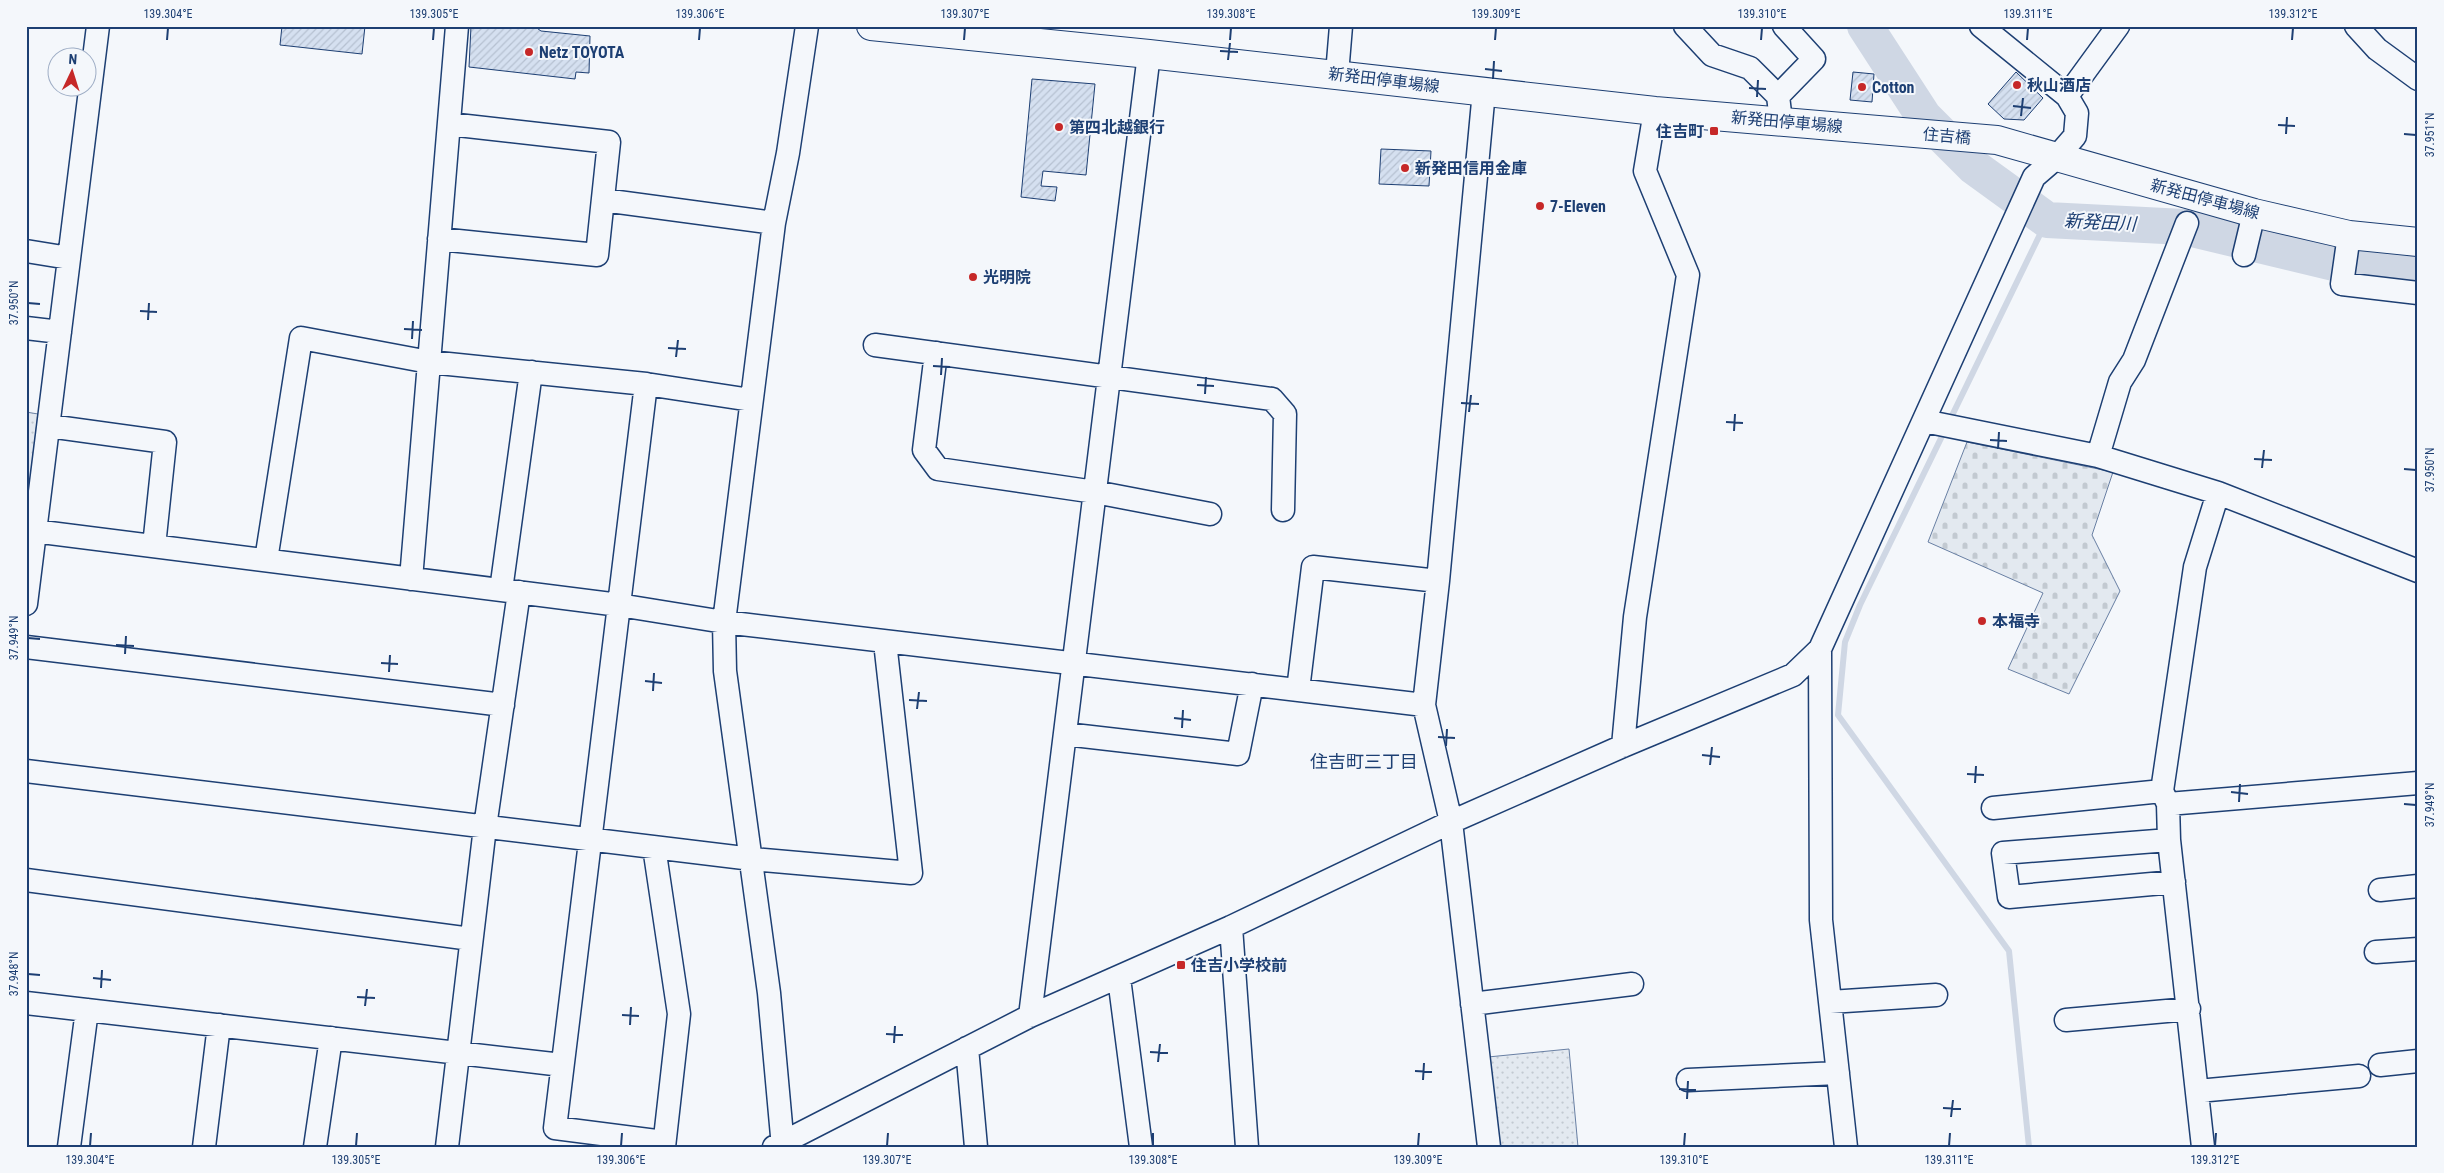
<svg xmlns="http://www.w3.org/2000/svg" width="2444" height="1173" viewBox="0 0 2444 1173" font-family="'Roboto Condensed','Noto Sans JP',sans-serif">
<defs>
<pattern id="cemetery-stones" width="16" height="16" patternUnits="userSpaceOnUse" patternTransform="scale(1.25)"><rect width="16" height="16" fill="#e3e9f0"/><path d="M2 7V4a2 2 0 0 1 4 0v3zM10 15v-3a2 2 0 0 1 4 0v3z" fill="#c2c9d1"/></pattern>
<pattern id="park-dots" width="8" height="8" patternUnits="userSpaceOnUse" patternTransform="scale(1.25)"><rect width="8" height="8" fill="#e3e9f0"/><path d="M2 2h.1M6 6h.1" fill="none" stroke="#c2c9d1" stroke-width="1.8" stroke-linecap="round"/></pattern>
<pattern id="building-hatch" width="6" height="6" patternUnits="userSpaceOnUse" patternTransform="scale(1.25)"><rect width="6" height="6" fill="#d5e0f0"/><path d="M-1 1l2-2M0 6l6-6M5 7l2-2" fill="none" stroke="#b6c1d1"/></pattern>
</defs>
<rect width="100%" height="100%" fill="#f4f7fb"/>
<!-- cemetery -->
<path fill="url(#cemetery-stones)" stroke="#687fa3" d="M1967 442 2113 472 2092 535 2120 591 2069 694 2008 669 2043 593 1928 542Z"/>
<!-- park -->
<path fill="url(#park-dots)" stroke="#687fa3" d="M26 412 38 414 26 513Z
M1569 1049 1578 1147H1496L1488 1057Z"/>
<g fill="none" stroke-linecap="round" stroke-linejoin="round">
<!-- stream -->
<path stroke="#cfd7e4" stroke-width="6" d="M2029 1147 2009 951 1838 715 1845 642 1860 605 2047 220"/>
<!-- river -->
<path stroke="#cfd7e4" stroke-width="36" d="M1865 26 1924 117 1974 167 2047 220 2184 227 2338 264 2418 273"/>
</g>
<!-- building -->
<path fill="url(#building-hatch)" stroke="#1d3f73" d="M282 26H365L362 54 280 45Z
M471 26H534L541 31 590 36 589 73 576 72 575 79 469 67Z
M1853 72 1874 74 1872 102 1850 100Z
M2016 72 2043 98 2024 120 2004 119 1988 104Z
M1032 79 1095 84 1086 175 1043 171 1041 186 1057 187 1055 201 1021 197Z
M1381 149 1431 151 1429 186 1379 184Z"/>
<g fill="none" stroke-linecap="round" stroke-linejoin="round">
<defs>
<path id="minor" d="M1685 26 1712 55 1750 68 1778 96 1781 121
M2356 26 2377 49 2418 79
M1337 74 1341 26
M1484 91 1438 581 1424 705 1451 822 1489 1147
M1778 96 1814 59 1784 26
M2067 96 2118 26
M603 200 774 223
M2349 235 2342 284 2418 293
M439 239 597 255 609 142 449 124
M26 251 69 258
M2244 255 2254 213
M26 328 60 332
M875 345 1272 399 1285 414 1283 510
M936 353 924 450 938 469 1095 492 1210 514
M646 384 555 1128 664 1142
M1924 421 2098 456 2218 493 2418 571
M49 426 165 442 154 546
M2098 456 2120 382 2134 360 2187 223
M26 530 619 605 724 622 1424 705
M266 560 301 338 429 362 646 384 751 400
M411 579 457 26
M501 590 531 372
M26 604 98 26
M26 647 503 705
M1820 649 1821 920 1846 1147
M1298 690 1313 567 1438 581
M1065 734 1238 754 1252 684
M1623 746 1635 617 1688 275 1645 171 1655 111
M26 771 752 859 911 873 885 642
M2168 804 2418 783
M1993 808 2162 791
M2169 840 2003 853 2009 897 2174 882
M654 847 679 1014 664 1147
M26 880 471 939
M2380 890 2418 886
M1231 927 1247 1147
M2376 952 2418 949
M1119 978 1141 1147
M1830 1002 1936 995
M26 1003 562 1065
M1472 1004 1632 984
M1030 1016 1149 54
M2066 1020 2189 1009
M967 1048 976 1147
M2380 1065 2418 1061
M1688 1080 1838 1073
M2198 1091 2359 1076
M69 1147 87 1010
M204 1147 219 1025
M315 1147 331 1038
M447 1147 485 827 519 592
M774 1147 1030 1016 1231 927 1451 822 1623 746 1793 675 1820 649 2034 177 2056 158 2075 136 2077 113 2067 96 1981 26
M783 1147 769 993 725 671 724 622 774 223 788 153 807 26
M2203 1147 2169 840 2168 804 2162 791 2195 567 2218 493"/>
<path id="major" d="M871 26 1149 54 1655 111 1997 140 2254 213 2349 235 2418 242"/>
</defs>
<!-- minor casing -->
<use href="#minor" stroke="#1d3f73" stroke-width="25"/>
<!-- major casing -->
<use href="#major" stroke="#1d3f73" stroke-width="30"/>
<!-- minor -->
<use href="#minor" stroke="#f4f7fb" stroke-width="22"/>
<!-- major -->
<use href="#major" stroke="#f4f7fb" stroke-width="28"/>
</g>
<!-- ticks -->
<path fill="none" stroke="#1d3f73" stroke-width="2" d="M167 40 168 28M433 40 434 28M699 40 700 28M964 40 965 28M1230 40 1231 28M1495 40 1496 28M1761 40 1762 28M2027 40 2028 28M2292 40 2293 28M1220 51 1238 52M1228 60 1230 43M1485 69 1502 71M1493 79 1494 61M1749 88 1766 89M1757 97 1758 80M2013 106 2031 108M2021 116 2023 98M2278 125 2295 126M2286 134 2287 117M2404 134 2416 135M28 303 40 304M140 311 157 312M148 320 149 303M404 329 422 330M412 339 413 321M668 348 686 349M676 357 678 340M933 366 950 367M941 375 942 358M1197 385 1214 386M1205 394 1206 377M1461 403 1479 404M1469 412 1471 395M1726 422 1743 423M1734 431 1735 414M1990 440 2007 441M1998 449 1999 432M2254 459 2272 460M2262 468 2264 450M2404 469 2416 470M28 638 40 639M116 645 134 646M125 654 126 636M381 663 398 664M389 672 390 655M645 681 662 683M653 691 654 673M909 700 927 701M917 709 919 692M1174 718 1191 720M1182 728 1183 710M1438 737 1455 738M1446 746 1447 729M1702 755 1720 757M1710 765 1712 747M1967 774 1984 775M1975 783 1976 766M2231 792 2248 794M2239 802 2240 784M2404 804 2416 805M28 974 40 975M93 978 111 980M101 988 102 970M357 997 375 998M365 1006 367 989M622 1015 639 1016M630 1025 631 1007M886 1034 903 1035M894 1043 895 1026M1150 1052 1168 1053M1158 1062 1160 1044M1415 1071 1432 1072M1423 1080 1424 1063M1679 1089 1696 1090M1687 1099 1688 1081M1943 1108 1961 1109M1951 1117 1953 1100M90 1146 91 1133M356 1146 357 1133M621 1146 622 1133M887 1146 888 1133M1153 1146V1133M1418 1146 1419 1133M1684 1146 1685 1133M1949 1146 1950 1133M2215 1146 2216 1133"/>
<!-- markers -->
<g fill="#c62828" stroke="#f4f7fb" stroke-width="2">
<circle cx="529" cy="52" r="5"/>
<circle cx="2017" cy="85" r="5"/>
<circle cx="1862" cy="87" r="5"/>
<circle cx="1059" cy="127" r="5"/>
<rect x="1709" y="126" width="10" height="10" rx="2.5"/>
<circle cx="1405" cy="168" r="5"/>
<circle cx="1540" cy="206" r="5"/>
<circle cx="973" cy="277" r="5"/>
<circle cx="1982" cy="621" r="5"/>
<rect x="1176" y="960" width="10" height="10" rx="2.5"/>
</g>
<g text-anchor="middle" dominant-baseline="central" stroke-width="4" stroke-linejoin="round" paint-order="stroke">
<!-- poi labels -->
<g font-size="16" font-weight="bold" fill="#1d3f73" stroke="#f4f7fb" text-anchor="start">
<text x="539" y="52">Netz TOYOTA</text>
<text x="2027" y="85">秋山酒店</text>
<text x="1872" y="87">Cotton</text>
<text x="1069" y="127">第四北越銀行</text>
<text x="1704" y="131" text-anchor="end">住吉町</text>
<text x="1415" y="168">新発田信用金庫</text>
<text x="1550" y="206">7-Eleven</text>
<text x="983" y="277">光明院</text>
<text x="1992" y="621">本福寺</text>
<text x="1191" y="965">住吉小学校前</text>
</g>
<!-- street labels -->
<g font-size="16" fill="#1d3f73" stroke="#f4f7fb">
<text transform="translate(1384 80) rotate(7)">新発田停車場線</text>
<text transform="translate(1787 122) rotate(5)">新発田停車場線</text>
<text transform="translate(1947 136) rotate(5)">住吉橋</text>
<text transform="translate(2205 199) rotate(15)">新発田停車場線</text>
</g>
<!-- water labels -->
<g font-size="18" font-style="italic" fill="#1d3f73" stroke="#f4f7fb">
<text transform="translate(2100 222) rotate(3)">新発田川</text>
</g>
<!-- neighbourhood labels -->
<g font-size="18" fill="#1d3f73" stroke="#f4f7fb">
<text x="1364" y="761">住吉町三丁目</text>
</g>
</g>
<!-- border -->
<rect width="2444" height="1173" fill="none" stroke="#f4f7fb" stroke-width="55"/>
<!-- north arrow -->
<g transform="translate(72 72) rotate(4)"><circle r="24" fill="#f4f7fb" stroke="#9eadc5"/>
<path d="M0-4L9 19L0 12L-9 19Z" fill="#c62828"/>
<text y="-8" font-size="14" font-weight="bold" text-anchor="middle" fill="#1d3f73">N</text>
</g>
<rect x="28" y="28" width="2388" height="1118" fill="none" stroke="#1d3f73" stroke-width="2"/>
<g font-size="12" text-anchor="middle" fill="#1d3f73">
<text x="168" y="18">139.304°E</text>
<text x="434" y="18">139.305°E</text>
<text x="700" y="18">139.306°E</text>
<text x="965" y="18">139.307°E</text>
<text x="1231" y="18">139.308°E</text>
<text x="1496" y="18">139.309°E</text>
<text x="1762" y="18">139.310°E</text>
<text x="2028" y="18">139.311°E</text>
<text x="2293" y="18">139.312°E</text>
<text transform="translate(2430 135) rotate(-90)" y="4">37.951°N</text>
<text transform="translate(14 303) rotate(-90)" y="4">37.950°N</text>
<text transform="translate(2430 470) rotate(-90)" y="4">37.950°N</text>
<text transform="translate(14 638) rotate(-90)" y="4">37.949°N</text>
<text transform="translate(2430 805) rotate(-90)" y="4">37.949°N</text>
<text transform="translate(14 974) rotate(-90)" y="4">37.948°N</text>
<text x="90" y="1164">139.304°E</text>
<text x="356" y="1164">139.305°E</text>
<text x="621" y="1164">139.306°E</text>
<text x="887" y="1164">139.307°E</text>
<text x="1153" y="1164">139.308°E</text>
<text x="1418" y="1164">139.309°E</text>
<text x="1684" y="1164">139.310°E</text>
<text x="1949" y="1164">139.311°E</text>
<text x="2215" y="1164">139.312°E</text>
</g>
</svg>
